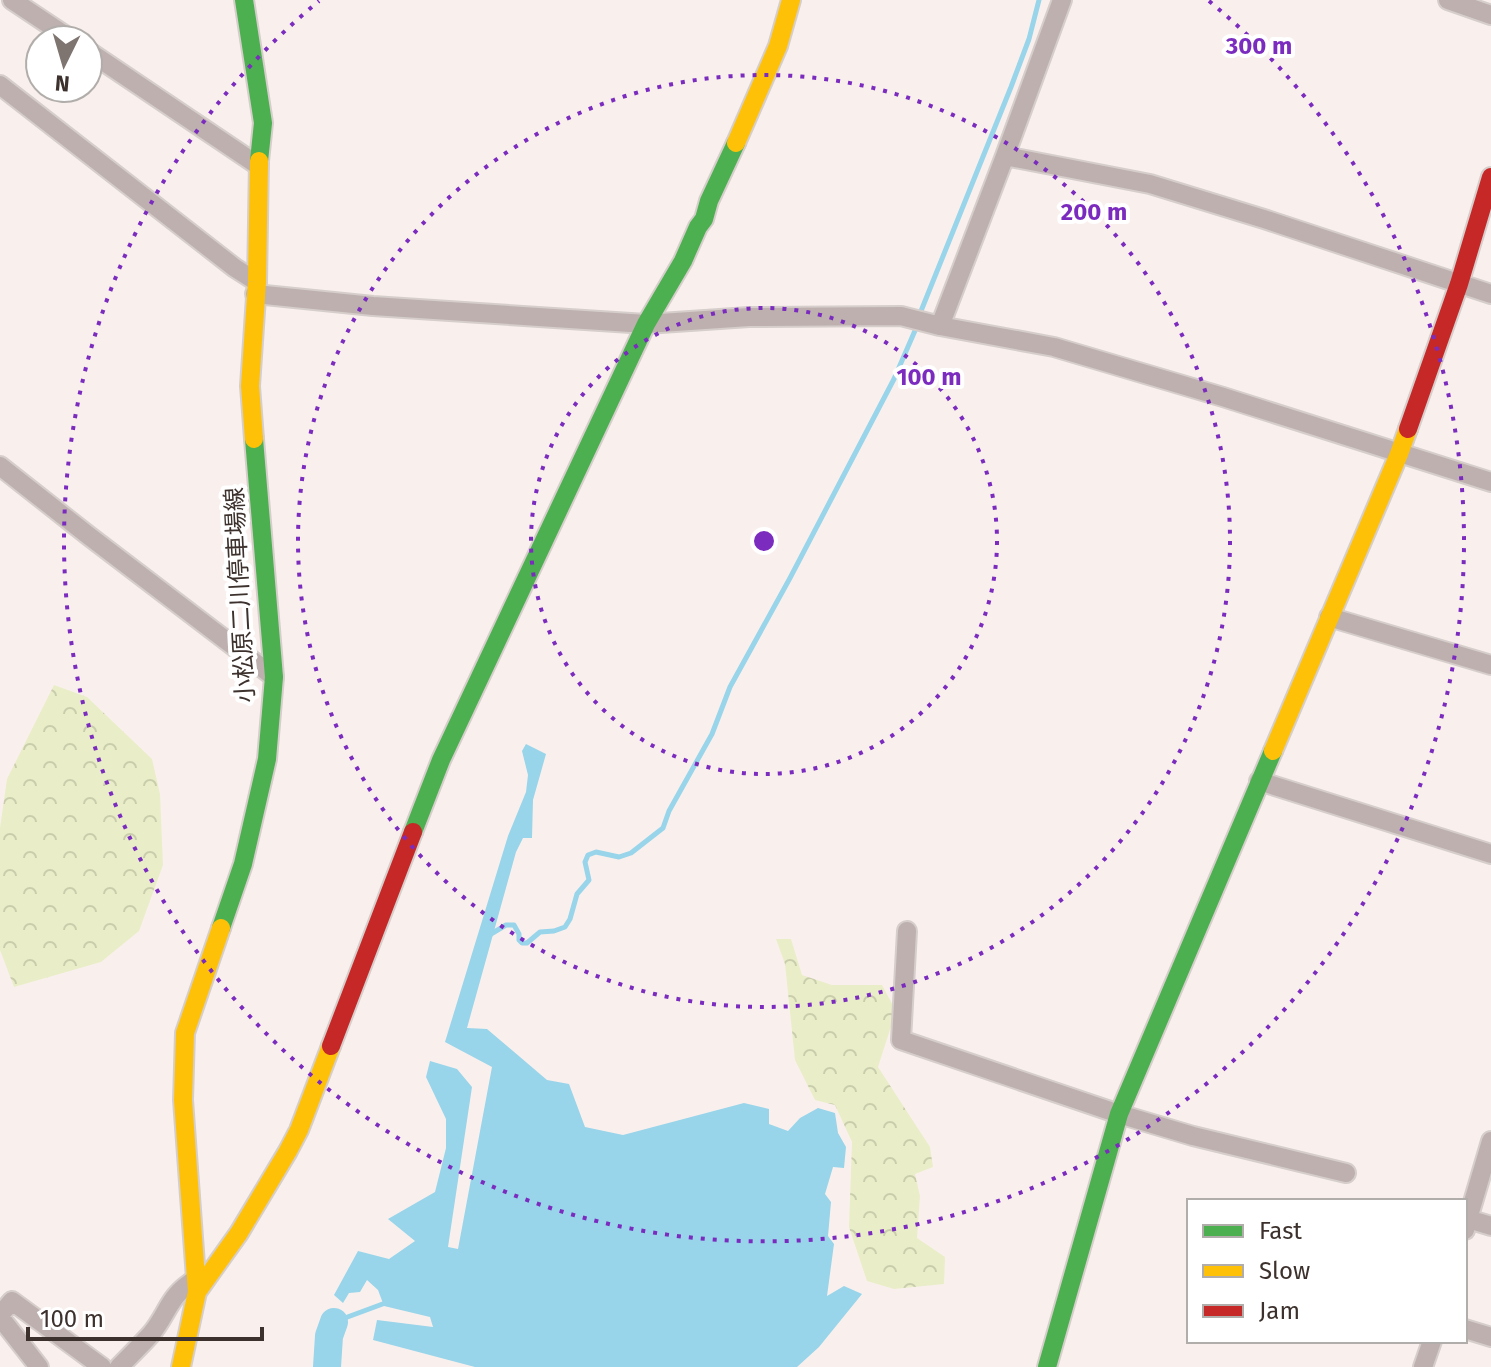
<svg xmlns="http://www.w3.org/2000/svg" width="1491" height="1367" viewBox="0 0 1491 1367" font-family="'Fira Sans','Noto Sans JP',sans-serif">
<defs>
<pattern id="forest-crowns" width="20" height="18" patternUnits="userSpaceOnUse" patternTransform="scale(2)"><rect width="20" height="18" fill="#e9eec8"/><path d="M2 6a3 3 0 1 1 6 0M12 15a3 3 0 1 1 6 0" fill="none" stroke="#c9cdac"/></pattern>
</defs>
<rect width="100%" height="100%" fill="#f9f0ed"/>
<!-- forest -->
<path fill="url(#forest-crowns)" d="M54 685 87 697 152 759 160 794 163 865 139 931 101 962 14 987 0 950V828L7 779Z
M776 939H791L802 975 832 985H882L896 1011 878 1067 930 1147 933 1167 915 1174 920 1196 917 1238 945 1257 944 1284 894 1289 867 1281 849 1227 852 1142 835 1105 815 1100 795 1060 785 964Z"/>
<!-- water -->
<path fill="#98d4ea" d="M526 744 546 754 533 800 532 838H523L516 852 467 1028 487 1029 547 1080 569 1084 585 1127 623 1135 744 1103 769 1109V1124L788 1131 800 1118 818 1108 835 1113 838 1133 846 1147 844 1168 833 1167 825 1194 831 1202 828 1236 834 1244 827 1296 844 1286 862 1294 819 1347 797 1367H475L373 1340 377 1320 433 1327 430 1317 384 1306 378 1290 367 1280 360 1292 349 1293 343 1303 334 1295 358 1251 389 1259 415 1241 388 1219 435 1192 446 1148V1119L426 1077 430 1061 457 1069 472 1087 448 1247 458 1249 492 1067 445 1042 508 836 526 792 528 775 522 751Z"/>
<g fill="none" stroke-linecap="round" stroke-linejoin="round">
<!-- stream -->
<path stroke="#98d4ea" stroke-width="5" d="M919 316 1011 87 1029 39 1039 0
M491 934 506 925H514L519 934V940L522 943H527L540 932 554 931 565 927 570 919 577 894 589 880 585 862 588 855 596 852 619 857 631 853 663 828 669 811 712 734 730 687 790 578 894 379 917 326
M334 1322 388 1302"/>
<!-- river -->
<path stroke="#98d4ea" stroke-width="28" d="M327 1367 329 1336 334 1322"/>
<defs>
<path id="street" d="M12 0 72 40
M1448 0 1491 15
M88 51 259 166
M0 85 235 268 257 282
M1005 156 1150 184 1264 219 1491 294
M255 294 373 306 646 324 749 317 901 316 940 326 1054 347 1223 397 1491 482
M940 326 1005 156 1062 0
M0 466 89 536 274 677
M1329 617 1491 665
M1259 781 1491 854
M907 931 901 1040 1119 1114 1193 1136 1346 1173
M1468 1219 1491 1141
M1465 1230 1468 1219 1491 1226
M0 1315 12 1301 102 1367
M0 1317 39 1367
M1465 1329 1491 1337
M119 1367C130 1356 141 1345 151 1334 169 1312 168 1296 196 1279
M1423 1367 1432 1341"/>
<path id="fast" d="M244 0 263 123 259 161
M413 832 441 760 646 324 683 261 698 227 704 219 709 201 736 143
M221 928 243 864 267 759 274 677 254 439
M1047 1367 1119 1114 1273 751"/>
<path id="slow" d="M736 143 778 46 791 0
M254 439 250 386 257 282 259 161
M1273 751 1399 454 1408 429
M197 1292 239 1233 288 1151 299 1130 331 1046
M181 1367 197 1292 183 1100 185 1033 221 928"/>
<path id="jam" d="M1408 429 1459 284 1491 177
M331 1046 413 832"/>
</defs>
<!-- street casing -->
<use href="#street" stroke="#d6cecb" stroke-width="22"/>
<!-- fast casing -->
<use href="#fast" stroke="#d6cecb" stroke-width="22"/>
<!-- slow casing -->
<use href="#slow" stroke="#d6cecb" stroke-width="22"/>
<!-- jam casing -->
<use href="#jam" stroke="#d6cecb" stroke-width="22"/>
<!-- street -->
<use href="#street" stroke="#bdb0ae" stroke-width="18"/>
<!-- fast -->
<use href="#fast" stroke="#4caf50" stroke-width="18"/>
<!-- slow -->
<use href="#slow" stroke="#ffc107" stroke-width="18"/>
<!-- jam -->
<use href="#jam" stroke="#c62828" stroke-width="18"/>
</g>
<!-- distance rings -->
<g fill="none" stroke="#7b2cbf" stroke-width="4" stroke-dasharray="4 8">
<circle cx="764" cy="541" r="233"/>
<circle cx="764" cy="541" r="466"/>
<path d="M1209 1A700 700 0 1 1 319 1"/>
</g>
<g text-anchor="middle" dominant-baseline="central" stroke-width="8" stroke-linejoin="round" paint-order="stroke">
<!-- street labels -->
<g font-size="24" fill="#3c312c" stroke="#fff">
<text transform="translate(240 595) rotate(-93)">小松原二川停車場線</text>
</g>
</g>
<circle cx="764" cy="541" r="12" fill="#7b2cbf" stroke="#fff" stroke-width="4"/>
<g font-size="24" text-anchor="middle" font-weight="bold" fill="#7b2cbf" stroke="#fff" stroke-width="8" stroke-linejoin="round" paint-order="stroke">
<text x="1259" y="54">300 m</text>
<text x="1094" y="220">200 m</text>
<text x="929" y="385">100 m</text>
</g>
<!-- legend -->
<rect x="1187" y="1199" width="280" height="144" fill="#ffffff" stroke="#b1adab" stroke-width="2"/>
<rect x="1203" y="1225" width="40" height="12" fill="#4caf50" stroke="#b1adab" stroke-width="2"/>
<text x="1259" y="1239" font-size="24" fill="#3c312c">Fast</text>
<rect x="1203" y="1265" width="40" height="12" fill="#ffc107" stroke="#b1adab" stroke-width="2"/>
<text x="1259" y="1279" font-size="24" fill="#3c312c">Slow</text>
<rect x="1203" y="1305" width="40" height="12" fill="#c62828" stroke="#b1adab" stroke-width="2"/>
<text x="1259" y="1319" font-size="24" fill="#3c312c">Jam</text>
<!-- north arrow -->
<g transform="translate(64 64) rotate(185)"><circle r="38" fill="#ffffff" stroke="#b1adab" stroke-width="2"/>
<path d="M0-6L14 30L0 20L-14 30Z" fill="#7e7470"/>
<text y="-12" font-size="22" font-weight="bold" text-anchor="middle" fill="#3c312c">N</text>
</g>
<!-- scale -->
<path d="M28 1327v12h234v-12" fill="none" stroke="#3c312c" stroke-width="4"/>
<text x="40" y="1327" font-size="24" fill="#3c312c" stroke="#ffffff" stroke-width="6" paint-order="stroke">100 m</text>
</svg>
